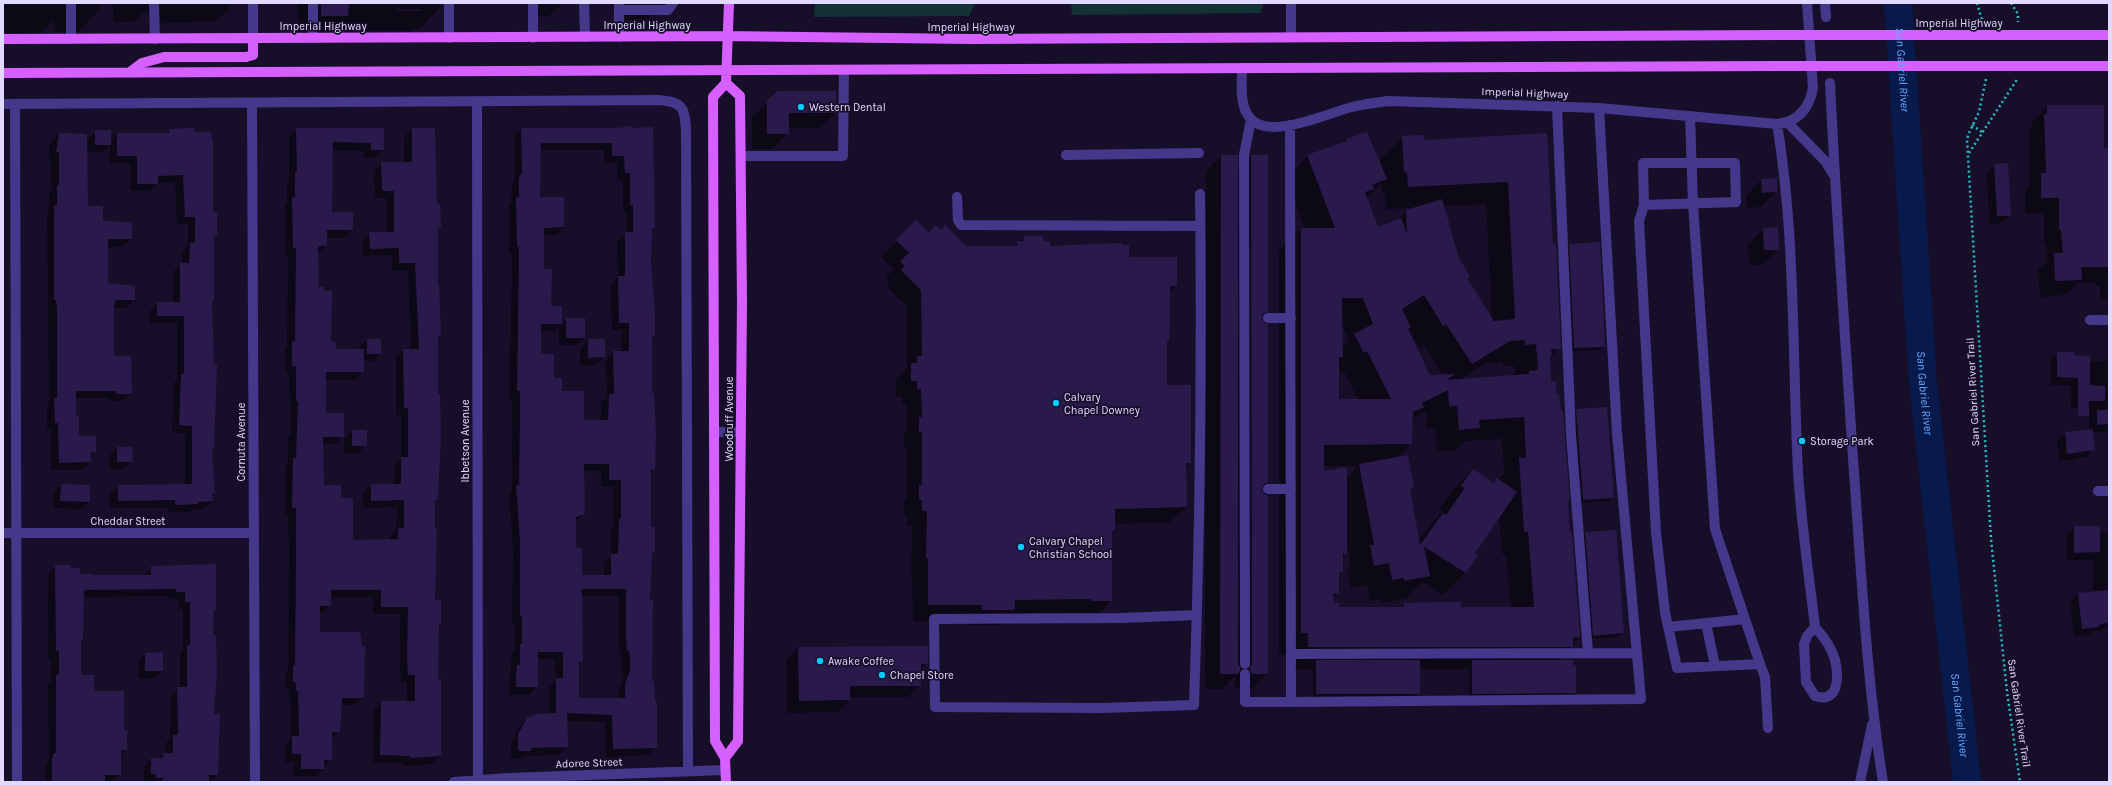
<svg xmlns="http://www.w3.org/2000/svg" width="2112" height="785" viewBox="0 0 2112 785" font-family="Karla,sans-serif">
<rect width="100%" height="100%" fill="#170f2a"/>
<!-- green -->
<path fill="#123235" d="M815 3H975L969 16 814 17Z
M1071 3H1264L1260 13 1072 15Z"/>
<!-- shadow -->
<path fill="#0007" fill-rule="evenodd" d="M3 3H100V9L78 32H55V22L53 21 41 33H3Z
M113 3H229V9L216 21 151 24 148 12 146 11 134 22H113Z
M297 3H440V8L419 29H414L411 31H332L326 36H300ZM396 9H421V11H396Z
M530 3H563L549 16H530Z
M625 3H664L648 19H625Z
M778 92 835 113 819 128H788V133L772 149H752V117Z
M2048 106 2103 149H2109V300L2100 299V286H2096V283H2078L2065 295 2040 297 2038 270 2047 261 2046 245H2044V213H2025V189L2030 185 2029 131 2032 128V122Z
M652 128 654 227 651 230 650 262 654 336 651 338V394L654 468 650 473V528L654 551 651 555 649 601 651 682 656 747 649 755 606 757 605 722 566 721 567 747 559 755 525 756 522 758 511 759V743L519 727 527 719 549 715V687L556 680 555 659H537V687L529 695H509L512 653 514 651V623H512L513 550 509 493 512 491V399H509L512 270V254H509V206L511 203 512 185 514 180V136L522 129ZM540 150H604V163H617L618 181H623V212H626V233L617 241 618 277 611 285 612 330H622V352H614L606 360 607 397 601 403V421H583L561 392 540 355V331H554L559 325V345H576L584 338 567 319 561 324V307H550L543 270V235H556L564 227 539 198ZM583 471H601V487H614V526L611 528V556L604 563V576H581L575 549V522L584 514ZM581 596H618L619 647 623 680 618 692V699H578V665L582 661Z
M297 129H383V150L375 157H363L364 151 332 150 331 213 352 230 344 238H326V246L317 254 318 288 330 342 335 350H359V347L367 340 380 354 373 361H363V372L355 380H325V414L343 436 336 444H322L323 486 340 499 352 541 390 540V537L396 531 397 507 364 508 363 493 371 485H394V466L401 458V415H396V358L403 350H411L408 271 392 270V255L362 256V241L370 233H387L386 198H376L375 197 374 171 381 163H404V137L412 129H434L436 205 440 228 437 230V286L440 336 437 339V500L434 502V601L440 624 438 626 437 680 440 756 432 764 403 766 401 763H373L374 710 382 702H407V682H401L400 667V614H373V597H330V605L322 613H319V633L363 697 355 705H340L339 731 331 739V759L316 776H294V762H285V745L291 738 290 698H289V689H286V674L288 672 289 549 288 516H285L286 467 288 464V438L291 435 289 373H285V350L287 347 288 256H285V206L287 204V181L289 179V137Z
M169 130 212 213 216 236 213 238V300L211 303 213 449 211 451 213 494 212 501 204 509H192L190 512H168V508H110V494L118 486 185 485V433H172L174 383 177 380V323H150V311L158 303H173V272L182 264V252L188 246V224H177L175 182 158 183 149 191H130V163H110V145L102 152H86L87 207 102 222 131 239 123 247H107V284L134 300 126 308H112V357L131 393 123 401H109L108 398H75L78 437 95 451 90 457V462L82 470H51V430H47V407L49 405 47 214 49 211V193L52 191 49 148 51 142 59 134 86 141 96 131 110 141 117 134H166Z
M1546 134 1560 348 1549 359 1550 383 1569 501 1567 503 1579 637 1558 661 1575 693 1571 696 1469 697V669H1419V694L1416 697H1313V669H1286V655H1279V251L1301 229H1305L1286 178 1308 156 1343 143 1347 140 1381 167 1380 159 1403 137 1423 141ZM1381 183 1382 194 1385 193 1386 209 1413 208 1406 211 1396 221 1378 228 1367 198ZM1486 204 1492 320 1466 279 1469 276 1458 258 1443 206ZM1342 323 1349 341 1342 348ZM1408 329 1420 348 1424 345 1443 376H1430L1407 330ZM1503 362V366H1514L1515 376 1458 381 1486 363ZM1338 367 1341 374 1345 373 1358 400H1338ZM1426 412 1427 428H1435L1437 451 1456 450 1465 441 1502 439 1504 474 1493 484 1474 470 1451 492 1440 509 1443 511 1418 540 1409 491 1413 488 1397 458 1411 444 1412 418ZM1323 466H1358L1346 479 1323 472ZM1499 516 1502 554H1506L1511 608H1460L1404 604 1400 608H1338L1333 604 1332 598 1338 593V575L1342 571V557L1346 554V543L1351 565 1348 569 1351 588 1367 585 1370 601 1382 599V603L1406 598 1423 582 1443 595 1466 572 1473 554ZM1420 542 1459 567 1458 569 1419 544Z
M1221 156 1237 170 1251 156 1267 311 1261 318 1267 482 1261 489 1267 674 1252 689H1236L1234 685 1236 675 1222 689H1205L1206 171Z
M1994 165 2010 215 2002 223 1989 224 1987 173Z
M1761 180 1776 192 1761 207 1747 208 1746 196Z
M916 222 929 234 941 231 966 247H1013L1025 237 1042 242 1049 247 1128 258 1176 286 1169 293 1168 340 1166 342V386L1190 463 1185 468 1186 507 1170 522 1114 524V530L1111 534V601L1096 616 1008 615 998 625H967V620L913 621 912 573H911L912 526H907V515H904V501L907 499V447H904V434L906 432V404H902V397H896V379L907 368 906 305 886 286 890 282 886 277 894 269 881 257Z
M1764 229 1778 249 1763 265H1749L1748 244Z
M1570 245 1604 346 1601 350 1571 351 1566 249Z
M588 340 604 357 596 365H580V348Z
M2058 353 2089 361H2109V432H2092L2094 449 2086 457 2076 458 2074 460 2059 461 2057 440 2065 433 2089 431V408H2071L2070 385H2050V360Z
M1577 410 1613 498 1609 501 1579 503 1573 414Z
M352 431H366V445L358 453H344V439Z
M117 448H132V461L124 469H109V456Z
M61 485 89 501 81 509 53 508V493Z
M2075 527H2099L2101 533 2109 532V623L2102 630 2094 631 2091 635 2074 636 2070 602 2078 594 2093 593V560H2067V535Z
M1615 531 1623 633 1619 637 1590 639 1582 536 1586 533Z
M215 565V610L213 612V715L217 775 210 782 144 781V767L152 759H159L166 754V743L170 739V696L180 688V654L183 651V609H178V599H169V596L83 597 80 676 123 731 126 750 120 756V774L112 782H45V767L49 759 48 684 51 680V659H48V574L56 566 70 569 79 575 92 576 144 575 152 567Z
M798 648 927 663 920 670V685L908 697H849V700L838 712 787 713 786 660Z
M145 654 162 671 154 679H138V661Z"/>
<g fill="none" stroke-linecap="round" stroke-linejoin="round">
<!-- river -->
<path stroke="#08194b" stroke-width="28" id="s1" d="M1898 3 1923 383 1967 782"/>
</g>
<!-- building -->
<path fill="#2a1a4c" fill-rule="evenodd" d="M321 3H349L348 16H321Z
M777 91H836V113H789V134H767V101Z
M2047 105H2104V148H2109V267H2081L2082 280 2055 281 2054 253H2063L2061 230H2059V198H2041V173H2046L2044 114H2047Z
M632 126V128L653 127 655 228H652L651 262 655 312V336H652V393H654L656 434 655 469 651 470V527H655V552H652L650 600H653L652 681H654L655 700 657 703V748L613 749 612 715 567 713 568 747 531 748V751H518V734L527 718 535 714 556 713V678H563V652H538V687H516V674L517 665H520V644H522V616H520V541L516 485H519L520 417V391H517L519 261V247H517L516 197H519V177L522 172 521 128H617ZM541 143H612V156H624L625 173H630V205H633V232H625V276H618L619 323H629V351H613L614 394H609L608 420H584V391H562V378H554V354H541V324H562V306H551L552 269H544V228L564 227V197H540ZM584 464H609V480H621V519H619L618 554H611V575H582V548H576V517L585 514ZM582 589H626V639L627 651H629L630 656V671L625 684V698H579V662H583Z
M194 128V132H211L212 139H213V212H217V236H214V301H212L214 364H217L214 449H212L215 494H212L213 501 198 502V504L175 505V500L118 501V485L192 484V426L179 425 181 374H184V316H157V302H180V263H189L190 243H195V217H185L183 175 158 176V184H137V156H117V133H169V129Z
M296 128H384V150H371V143L333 142 332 212H353V230H327V246H318L319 287H324L325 291H332L331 341 336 342V349H364V372H326V413H344V437H323L324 485H341V498H353V540L398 539V528H404V500L371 501V484H401V457H408V408H404L403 349H419L415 263H399V248L370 249 369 232H394V191H384L382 189 381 162H412V128H435L437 204H440L441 228H438V285H439L441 336H438V394H440L441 434 438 500H435V528H437L435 600 441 601V624H439L438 679H441V756L411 758 409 756 380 755 381 701H415V675H408L407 659 408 607H381V590H331V606H320V632H360L362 646H365L364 698H342L340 732H332V760H324V769H301V754H292V736H299L298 691H296V682H293V665H295L296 566V508H292L293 458H296L298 401H296V366H292V341H295L296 248H293L292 197H295V172H297Z
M95 130H111V145H95Z
M1367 132 1387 179 1372 185 1374 189 1365 192 1378 227 1401 218 1407 234 1406 210 1442 199 1459 258 1470 276 1467 278 1494 321 1515 319 1508 182 1408 187 1407 172 1404 173 1402 136 1423 135 1424 140 1547 133 1553 245 1556 244 1561 349H1551L1552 356H1550L1551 382 1556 381V394L1559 393 1561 410H1563L1570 501H1568L1570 533H1572L1580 637 1573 638V647H1308V633H1301V228H1335L1307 155 1347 141 1346 139ZM1424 295 1443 326 1446 324 1472 364 1510 341 1525 340V345L1536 344 1538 370 1529 371V374L1446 380 1456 374 1430 375 1408 329 1411 328 1402 309ZM1342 298H1363L1373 324 1354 334 1364 353 1367 351 1391 399H1339V357H1343ZM1448 390 1449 406H1457L1459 430 1480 428 1479 420 1524 417 1526 458H1519L1524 532H1528L1534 607H1461V602H1441L1404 603V607H1339V603H1334L1333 594 1339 593V572H1343V554H1347V467L1324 471V445L1412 444 1413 412 1424 407 1422 403Z
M59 133 87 134 88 206H103V221L132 222V239H108V283L135 286V300H115V304H114V356H131L132 394H116V391H76V416H79V436H96V452H91V462L59 463 58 423H55L54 398H57V307L56 300H54V205H57V185H59V152H56Z
M1221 155H1238V664L1241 669 1238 674H1220Z
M1251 155H1268V312L1263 314 1262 318 1264 323 1268 324V482L1263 485 1262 489 1264 494 1268 496V674H1252L1249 669 1252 664Z
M2008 163 2011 216H1997L1994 164Z
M1777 178V192L1762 193 1761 179Z
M916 220 929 233 936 225 941 230 945 225 966 246H1017V241H1024V236H1043V241H1050V246L1122 243V245H1129V257H1177V286H1170V320L1169 341H1167V385H1191V463H1186L1187 507 1115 509V531H1112V601H1091V599L1015 600V610H982V605H928V558H926L927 511H922V500H919V485H922V432H919V417H922L921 389H917V381H911V363H917V356H922L921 290 901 270 905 266 900 261 909 253 896 240Z
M1778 227 1779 250H1764L1763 228Z
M1600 242 1605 347 1574 348 1569 244Z
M566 318H585V338H566Z
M367 339H381V354H367Z
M588 339H605V357L588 358Z
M2057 352H2075L2074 355 2090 356V385L2105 386V401H2089V416H2078V378L2057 377Z
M1607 407 1614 498 1583 500 1576 409Z
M2097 410H2109V424L2097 425Z
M2093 429 2095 450 2067 454 2065 432Z
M352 430H367V446H352Z
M117 447H132L133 462H117Z
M1408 455 1414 488 1410 489 1420 545 1443 513 1446 515 1465 488 1461 486 1473 469 1494 483 1497 478 1517 492 1475 553 1478 556 1466 573 1424 546 1430 576 1404 581V578L1392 580 1389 563 1374 566 1370 545H1374L1359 464Z
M61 484 90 485V502L60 501Z
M2074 526H2100V552L2074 553Z
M1616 530 1624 633 1593 636 1585 532Z
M216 564V610H214L213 635H216L217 674 214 714H220L218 775H209V782H163V778H156V774H151V758H163V753H173V735H178L177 687H187V645H190V602H185V592H176V589L84 590 83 640H81V675H94V691H124V730H127V750H121V775H105V782H52V759L54 753H56V675H59V651H56L55 565H71V568H80V574H93V575H151V566Z
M2109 590V622L2099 625V627L2082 629 2078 593Z
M928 646V664H921V686H850V700L799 701 798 647Z
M163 652V671H145V653Z
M1316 660H1420V694H1316Z
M1472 660H1573V665H1576V693L1472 694Z"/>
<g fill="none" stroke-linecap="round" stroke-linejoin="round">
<!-- path -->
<path stroke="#2abac2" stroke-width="2.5" stroke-dasharray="2 3" stroke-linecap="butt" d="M1977 3 1983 24
M2011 3 2018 14V22
M1986 79 1979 112 1968 135 1967 140 1991 539 2007 692 2020 782
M1972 125 1982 132
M1969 153 2018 78"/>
<!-- minor -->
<path stroke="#45388b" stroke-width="10" d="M154 3 155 39
M253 3V38
M313 3V38
M584 3 585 37
M619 3V37
M1291 3V37
M1825 3 1826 17
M619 10H668L673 3
M449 38V3
M533 38V3
M71 39V3
M1242 68C1242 84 1239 105 1250 118 1269 141 1328 113 1352 107 1364 104 1376 103 1388 101L1599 108 1777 124C1798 122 1809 109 1813 88L1807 3
M1830 83C1836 208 1845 334 1853 459 1861 567 1866 676 1883 782
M477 102 478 780
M252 103 255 782
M3 104 658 100C683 102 685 107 686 132L688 771
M15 104 17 782
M1557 106 1571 434 1588 653
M1788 123 1825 161 1833 174
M1777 124C1796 239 1792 355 1798 471 1801 523 1809 575 1815 627L1807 636 1804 644 1806 682 1815 696C1839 704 1839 676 1835 660 1832 648 1823 636 1815 627
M1290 125 1291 702 1641 699 1617 433 1599 108
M1066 155 1199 153
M741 156H843L844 70
M957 197 958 220 961 225 1200 226
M1644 205 1736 202 1735 163H1643L1644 205 1639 221 1656 533 1665 612 1677 668 1760 664 1715 529 1693 204C1692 174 1691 145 1690 116
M1268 318H1291
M2090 320H2109
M715 432H741
M1268 489H1291
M2098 491H2109
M3 533H254
M1197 615 1121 618 934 619 935 707 1103 708 1194 705C1200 535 1202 365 1200 194
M1706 623 1715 666
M1668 627 1745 619
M1291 654 1637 653
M1245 664 1244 155 1251 119
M1760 664 1765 677 1768 728
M1245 674V702H1291
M454 782 508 778 725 770
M1860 782 1872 725"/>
<!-- major -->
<path stroke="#d660ff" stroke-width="10" d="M2000 35H2109
M3 39 727 36 972 39 1786 35
M2016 66H2109
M130 72 142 63 164 57H246L253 55V38
M3 73 1785 66
M725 758 738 741 742 301 740 96 726 83 729 3
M726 782 725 758 715 741 713 97 726 83"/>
<!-- major-bridge -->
<path stroke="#d660ff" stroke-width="10" d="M1786 35H2000
M1785 66H2016"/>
</g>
<!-- markers -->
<g fill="#05caff" stroke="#170f2a" stroke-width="1.5">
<circle cx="801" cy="107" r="4"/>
<circle cx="1056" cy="403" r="4"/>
<circle cx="1802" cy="441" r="4"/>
<circle cx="1021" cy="547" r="4"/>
<circle cx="820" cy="661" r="4"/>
<circle cx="882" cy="675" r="4"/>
</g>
<g text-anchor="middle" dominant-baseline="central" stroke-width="3.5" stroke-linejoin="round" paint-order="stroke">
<!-- street labels -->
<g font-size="11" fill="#e1d9ff" stroke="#170f2a">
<text x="1959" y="23">Imperial Highway</text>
<text x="647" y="25">Imperial Highway</text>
<text x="323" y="26">Imperial Highway</text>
<text x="971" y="27">Imperial Highway</text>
<text transform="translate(1525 93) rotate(2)">Imperial Highway</text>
<text transform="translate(1973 392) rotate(-93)">San Gabriel River Trail</text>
<text transform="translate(729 419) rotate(-90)">Woodruff Avenue</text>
<text transform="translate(465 441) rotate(-90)">Ibbetson Avenue</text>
<text transform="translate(241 442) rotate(-90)">Cornuta Avenue</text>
<text x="128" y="521">Cheddar Street</text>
<text transform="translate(2019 713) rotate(82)">San Gabriel River Trail</text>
<text transform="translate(589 763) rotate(-2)">Adoree Street</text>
</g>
<!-- poi labels -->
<g font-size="11" fill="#e1d9ff" stroke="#170f2a" text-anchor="start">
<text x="809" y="107">Western Dental</text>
<text x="1064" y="397">Calvary<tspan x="1064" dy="13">Chapel Downey</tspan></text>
<text x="1810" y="441">Storage Park</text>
<text x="1029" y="541">Calvary Chapel<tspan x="1029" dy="13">Christian School</tspan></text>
<text x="828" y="661">Awake Coffee</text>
<text x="890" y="675">Chapel Store</text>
</g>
<!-- water labels -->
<g font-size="12" font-style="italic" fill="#67a7ff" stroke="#170f2a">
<text stroke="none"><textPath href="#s1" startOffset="67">San Gabriel River</textPath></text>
<text stroke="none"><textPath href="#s1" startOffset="391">San Gabriel River</textPath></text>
<text stroke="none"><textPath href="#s1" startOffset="715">San Gabriel River</textPath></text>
</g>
</g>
<!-- border -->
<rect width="2112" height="785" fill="none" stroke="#e1d9ff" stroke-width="8"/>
</svg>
